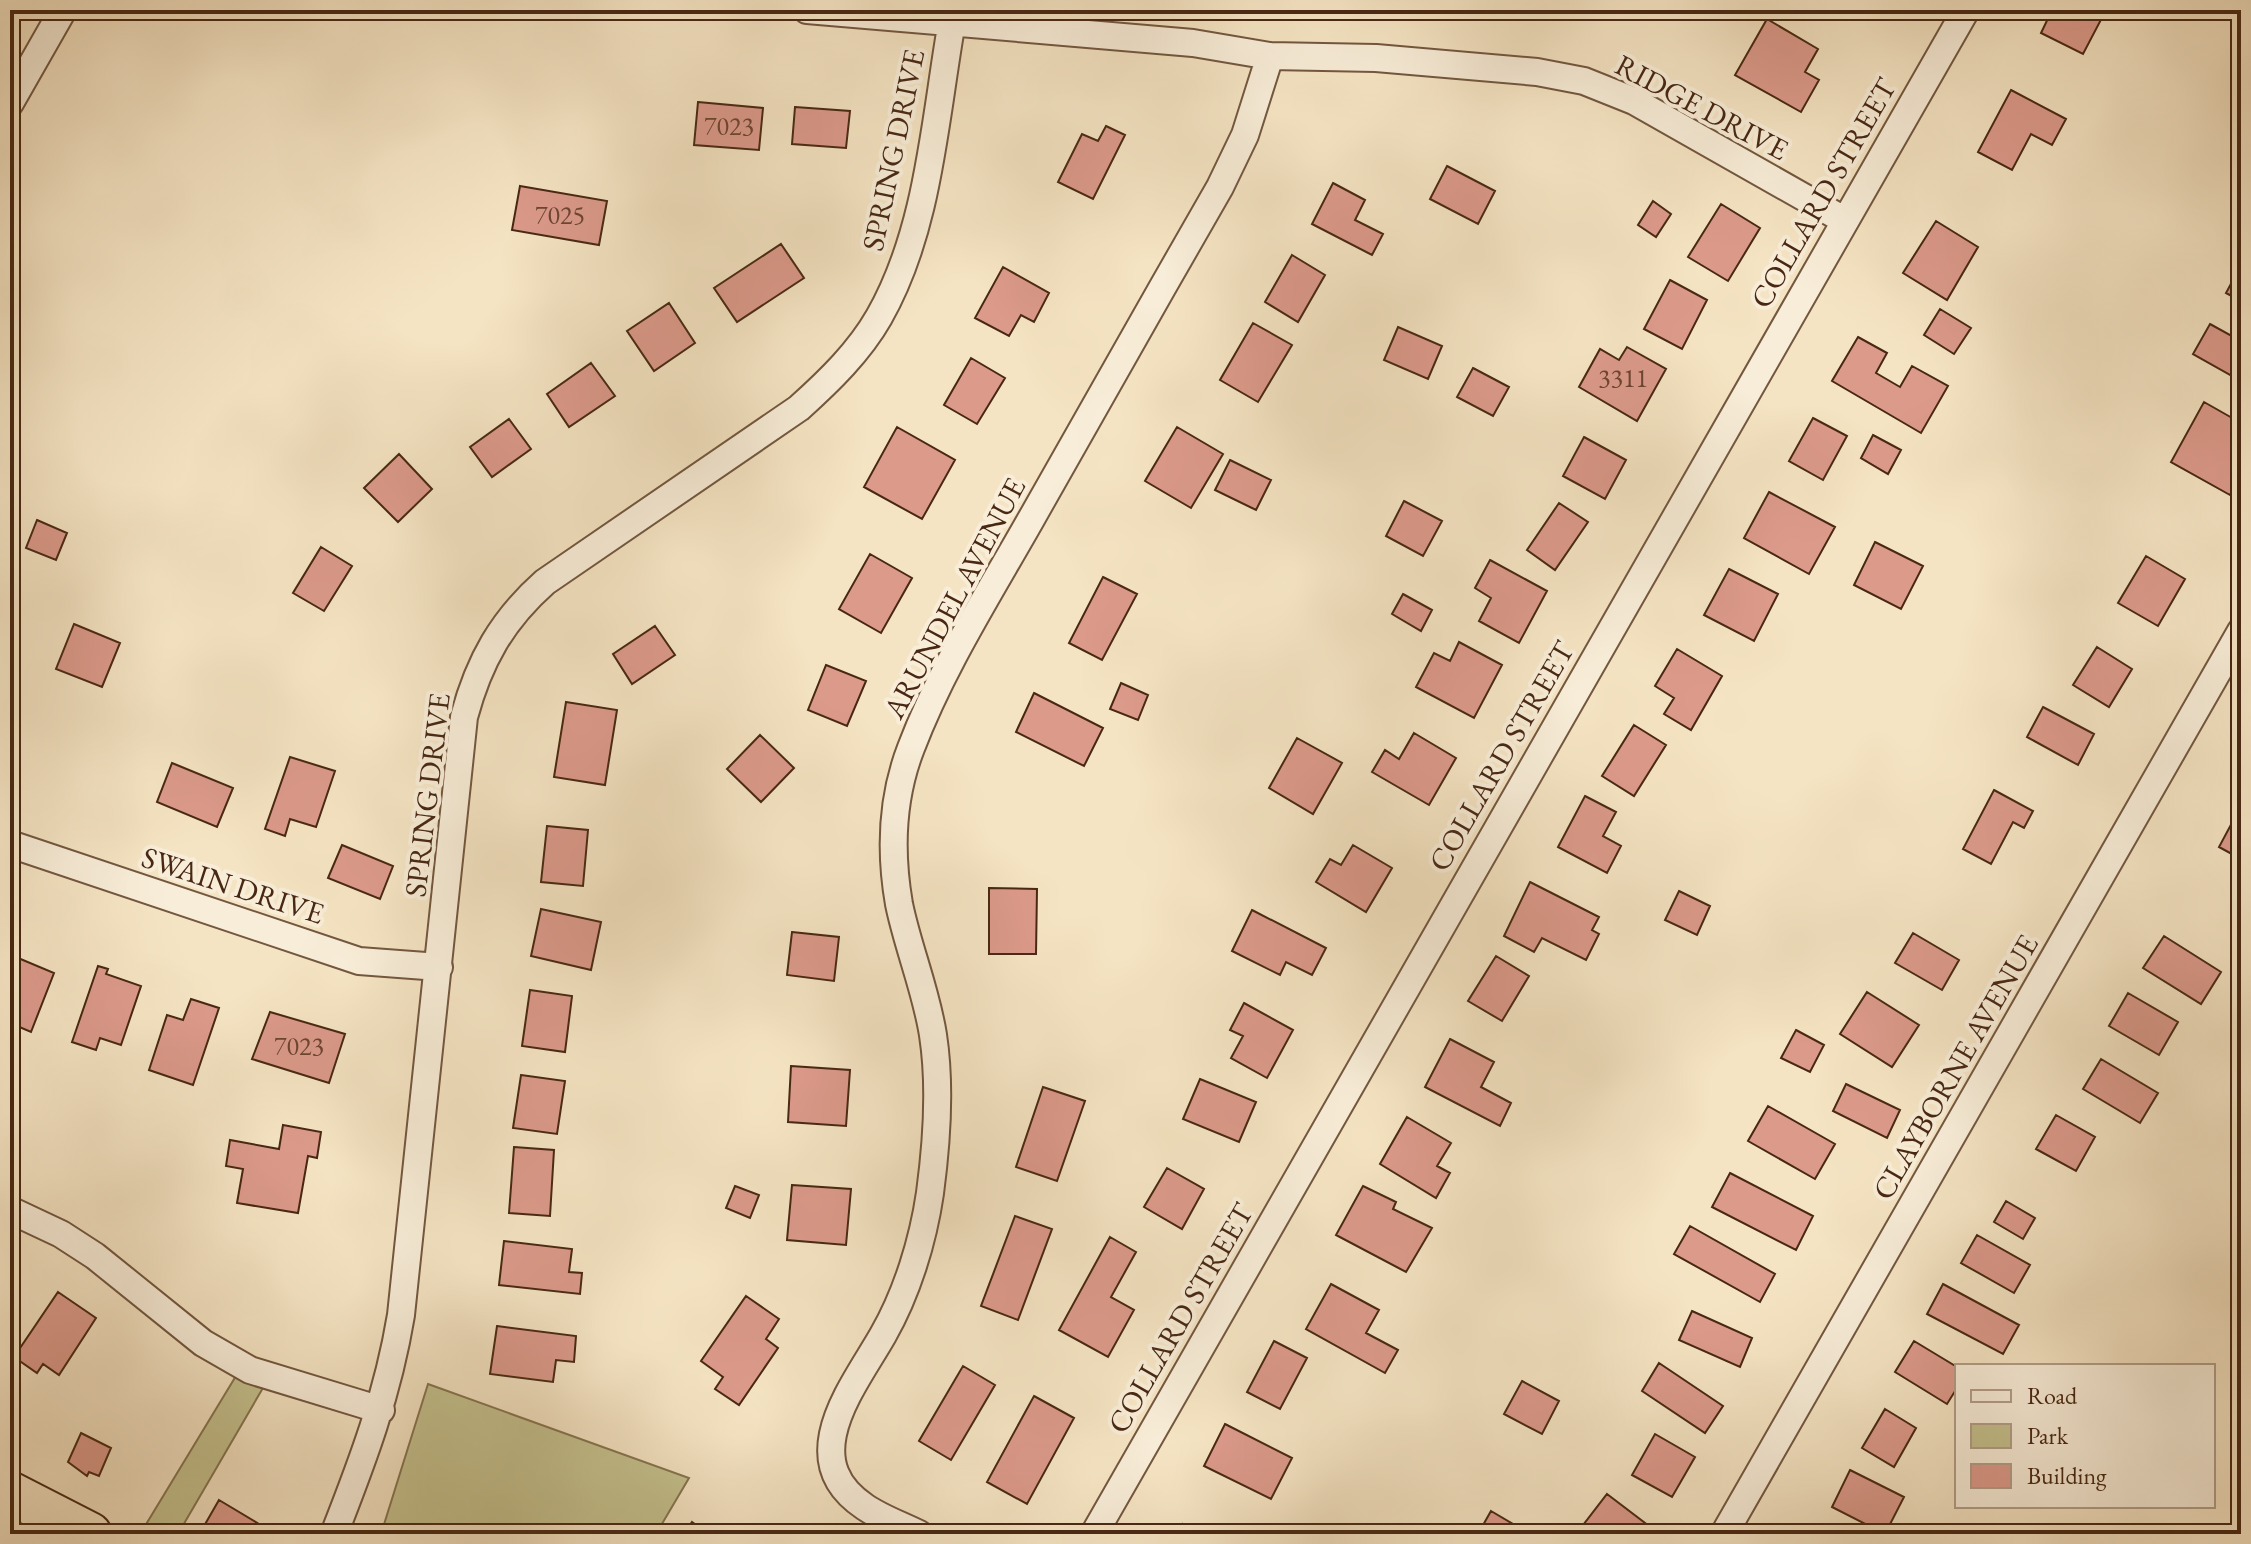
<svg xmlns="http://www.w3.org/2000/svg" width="2251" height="1544" viewBox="0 0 2251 1544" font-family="'EB Garamond',serif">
<rect width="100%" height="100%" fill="#f5e4c3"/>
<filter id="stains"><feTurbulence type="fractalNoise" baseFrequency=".0025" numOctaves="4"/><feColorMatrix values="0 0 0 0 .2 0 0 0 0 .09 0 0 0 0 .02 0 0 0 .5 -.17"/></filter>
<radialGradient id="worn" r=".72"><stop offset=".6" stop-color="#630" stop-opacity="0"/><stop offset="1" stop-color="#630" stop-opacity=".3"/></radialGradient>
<!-- green -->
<path fill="#c4c18e" stroke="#867450" stroke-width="2" d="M239 1371 267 1381 178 1534H160L145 1526Z
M428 1384 689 1478 656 1534H381Z"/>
<!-- building -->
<path fill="#dc9a8b" stroke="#482813" stroke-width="2" d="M2052 10 2105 12 2083 54 2041 33Z
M1767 19 1818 49 1805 72 1819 80 1801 112 1735 75Z
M2011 90 2066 119 2052 145 2031 134 2012 170 1978 152Z
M698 102 763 108 759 150 694 145Z
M795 107 850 111 846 148 792 144Z
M1106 126 1125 135 1093 199 1058 182 1082 134 1098 141Z
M1447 166 1495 191 1478 224 1430 199Z
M1333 183 1365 200 1355 220 1383 234 1372 255 1312 224Z
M520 186 607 201 599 245 512 230Z
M1653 201 1671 214 1656 237 1638 225Z
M1721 204 1760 228 1728 281 1688 257Z
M1936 221 1978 247 1947 300 1903 273Z
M781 244 804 278 737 322 714 288Z
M1292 255 1325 275 1298 322 1265 302Z
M2241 265V301L2226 293Z
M1003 267 1049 293 1034 322 1021 315 1009 336 975 318Z
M1670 280 1707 300 1682 349 1644 329Z
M669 303 695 343 654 371 627 331Z
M1940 309 1971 328 1954 354 1924 335Z
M1253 323 1292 345 1258 402 1220 380Z
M2210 324 2241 341V381L2193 354Z
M1398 327 1442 346 1428 379 1384 360Z
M1858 337 1887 353 1876 373 1900 387 1912 366 1948 386 1921 433 1832 381Z
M1627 347 1666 369 1637 421 1579 387 1600 349 1619 360Z
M971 358 1005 378 977 424 944 405Z
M591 363 615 396 569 427 547 394Z
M1473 368 1509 387 1493 416 1457 397Z
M2204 402 2241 423V475L2230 495 2171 462Z
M1813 418 1847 436 1823 480 1789 461Z
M509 419 531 449 492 477 470 447Z
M897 427 955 460 922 519 864 487Z
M1177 427 1223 454 1191 508 1145 481Z
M1873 435 1901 450 1888 474 1861 458Z
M1584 437 1626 460 1605 499 1563 476Z
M399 454 432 489 398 522 364 488Z
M1230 460 1271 480 1256 510 1215 490Z
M1769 492 1835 527 1809 574 1744 538Z
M1404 501 1442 521 1423 556 1386 536Z
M1559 503 1588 522 1555 570 1527 550Z
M37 520 67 533 56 560 26 548Z
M1875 542 1923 566 1901 609 1854 585Z
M321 547 352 566 324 611 293 593Z
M870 554 912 578 881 633 839 609Z
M2146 556 2185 579 2158 626 2118 603Z
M1490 560 1547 591 1519 643 1479 621 1491 598 1475 588Z
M1729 569 1778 594 1754 641 1704 615Z
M1103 577 1137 594 1102 660 1069 643Z
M1403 594 1432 610 1421 631 1392 614Z
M74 624 120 643 102 687 56 669Z
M655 626 675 655 632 684 613 654Z
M1459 642 1502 665 1474 718 1416 687 1434 653 1450 661Z
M2097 647 2132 669 2109 707 2073 685Z
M1677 649 1722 676 1691 730 1664 714 1674 698 1655 686Z
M826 665 866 681 847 726 808 710Z
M1121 683 1148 695 1138 720 1110 709Z
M1034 693 1103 728 1084 766 1016 732Z
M566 702 617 710 605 785 554 777Z
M2043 707 2094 734 2078 765 2027 737Z
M1634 725 1666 745 1634 796 1602 776Z
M1414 733 1456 758 1429 805 1372 772 1385 750 1399 759Z
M760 735 794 768 761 802 727 769Z
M1297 738 1342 763 1313 814 1269 788Z
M290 757 335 771 316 827 290 819 285 836 265 829Z
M172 763 233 788 217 827 157 802Z
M1994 790 2033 811 2024 828 2013 822 1991 864 1963 849Z
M1585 796 1616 812 1603 836 1621 846 1607 873 1558 847Z
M2234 819 2241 822V859L2219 847Z
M547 826 588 830 583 886 541 882Z
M342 845 393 866 380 899 328 878Z
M1353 845 1392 868 1366 912 1316 882 1330 859 1341 865Z
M1530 882 1599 917 1592 930 1599 934 1586 960 1542 938 1534 952 1504 936Z
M989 888 1037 889 1036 954H989Z
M1679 891 1710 906 1697 935 1665 920Z
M541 909 601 922 591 970 531 956Z
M1252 910 1326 948 1312 975 1286 962 1280 975 1232 951Z
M792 932 839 937 834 981 787 975Z
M1913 933 1959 960 1942 990 1895 963Z
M2164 936 2221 972 2201 1004 2143 968Z
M11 955 54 973 31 1032 10 1023Z
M1496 956 1529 976 1502 1021 1468 1001Z
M98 966 108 969 106 974 141 986 121 1045 100 1038 96 1050 72 1042Z
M530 990 572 996 565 1052 522 1046Z
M1867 992 1919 1025 1892 1067 1840 1034Z
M2128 993 2178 1022 2159 1055 2109 1026Z
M191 999 219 1008 193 1085 149 1070 167 1015 183 1020Z
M1244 1003 1293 1030 1267 1078 1231 1058 1243 1036 1230 1030Z
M270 1012 345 1034 329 1083 252 1059Z
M1796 1030 1824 1045 1810 1072 1781 1058Z
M1450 1039 1494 1062 1481 1087 1511 1103 1500 1126 1425 1087Z
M2101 1059 2158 1093 2140 1123 2083 1089Z
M791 1066 850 1070 846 1126 788 1122Z
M521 1075 565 1081 557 1134 513 1128Z
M1200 1079 1256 1102 1239 1142 1183 1119Z
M1846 1084 1900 1110 1887 1138 1833 1111Z
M1043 1087 1085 1101 1057 1181 1016 1167Z
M1768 1106 1835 1144 1815 1179 1748 1141Z
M2056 1115 2095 1137 2076 1171 2036 1149Z
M1407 1117 1451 1143 1437 1166 1450 1173 1436 1198 1380 1164Z
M283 1125 321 1132 317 1158 308 1156 298 1213 237 1203 243 1169 226 1166 230 1140 279 1149Z
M514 1147 554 1150 550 1216 509 1213Z
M1167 1168 1204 1189 1182 1229 1144 1207Z
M1730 1173 1813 1216 1796 1250 1712 1207Z
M792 1185 851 1189 846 1245 787 1240Z
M735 1186 759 1195 750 1218 726 1208Z
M1363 1186 1396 1202 1393 1209 1432 1228 1406 1272 1336 1235Z
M2006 1201 2035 1218 2023 1239 1994 1222Z
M1015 1216 1052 1229 1018 1320 981 1306Z
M1690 1226 1775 1274 1760 1302 1674 1254Z
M1977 1235 2030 1265 2014 1293 1961 1263Z
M1110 1237 1136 1252 1111 1297 1134 1310 1108 1357 1059 1330Z
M504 1241 572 1249 569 1272 582 1273 580 1294 499 1285Z
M1331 1284 1379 1310 1366 1333 1398 1350 1385 1373 1306 1329Z
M1943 1284 2019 1325 2003 1354 1927 1314Z
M58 1292 96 1318 59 1375 43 1364 37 1373 14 1357Z
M746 1296 779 1319 766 1339 778 1348 739 1405 715 1389 723 1377 701 1361Z
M1692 1311 1752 1338 1740 1367 1679 1340Z
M497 1326 576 1336 574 1362 556 1360 553 1382 490 1374Z
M1274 1341 1307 1358 1280 1409 1247 1392Z
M1914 1341 1957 1367V1388L1947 1404 1895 1372Z
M1659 1363 1723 1406 1705 1433 1642 1391Z
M963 1366 995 1385 951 1460 919 1441Z
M1522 1381 1559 1401 1542 1434 1504 1414Z
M1034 1396 1074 1418 1027 1504 987 1482Z
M1885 1409 1916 1428 1894 1467 1862 1448Z
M1225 1424 1292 1458 1271 1499 1204 1466Z
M81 1433 111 1448 99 1476 89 1472 87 1476 68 1462Z
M1655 1434 1695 1457 1672 1497 1632 1475Z
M1850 1470 1904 1497 1885 1534 1832 1507Z
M1607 1494 1653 1529 1650 1534H1586L1580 1529Z
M219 1500 259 1524 253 1534 200 1533Z
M1491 1511 1530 1534H1478Z
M692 1522 709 1534H684Z
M1183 1524 1199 1534H1177Z"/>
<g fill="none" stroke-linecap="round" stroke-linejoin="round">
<defs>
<path id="minor" d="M807 10 1193 43 1270 56 1376 58 1537 72 1584 81 1634 101 1844 220
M10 103 63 10
M10 844 359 961 439 967
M10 1210 61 1234 95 1256 203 1343 250 1370 381 1410
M334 1534C363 1460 388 1394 401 1315L464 717C479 661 502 620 545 582L799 408C829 381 859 352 879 317 931 226 935 111 954 10
M919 1534C901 1525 881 1518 865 1507 793 1459 854 1386 883 1335 907 1293 923 1241 930 1193 937 1141 941 1087 933 1035 926 990 908 948 899 904 890 852 892 797 911 748 941 669 988 595 1030 521 1093 410 1156 298 1220 187L1245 135 1270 56
M1094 1534 1966 10
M1724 1534 2241 631"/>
<path id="trunk" d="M10 1493 90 1534"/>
</defs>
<!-- minor casing -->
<use href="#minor" stroke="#73573f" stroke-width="30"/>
<!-- trunk casing -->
<use href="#trunk" stroke="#482813" stroke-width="46"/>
<!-- minor -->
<use href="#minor" stroke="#f8edd8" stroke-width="26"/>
<!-- trunk -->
<use href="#trunk" stroke="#f5e4c3" stroke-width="42"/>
</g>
<g text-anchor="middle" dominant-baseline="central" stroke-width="8" stroke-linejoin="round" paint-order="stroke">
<!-- number labels -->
<g font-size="26" fill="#6d4431">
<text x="729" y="126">7023</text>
<text x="560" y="215">7025</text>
<text x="1623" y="378">3311</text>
<text x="299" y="1046">7023</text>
</g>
<!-- street labels -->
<g font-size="30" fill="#482813" stroke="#f8edd8">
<text transform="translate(1702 107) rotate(28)">RIDGE DRIVE</text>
<text transform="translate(893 150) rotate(-78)">SPRING DRIVE</text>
<text transform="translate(1823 193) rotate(-60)">COLLARD STREET</text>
<text transform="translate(954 598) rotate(-62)">ARUNDEL AVENUE</text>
<text transform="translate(1501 756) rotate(-60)">COLLARD STREET</text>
<text transform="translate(427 795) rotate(-83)">SPRING DRIVE</text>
<text transform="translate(233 885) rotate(18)">SWAIN DRIVE</text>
<text transform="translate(1955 1067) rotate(-60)">CLAYBORNE AVENUE</text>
<text transform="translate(1180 1318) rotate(-60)">COLLARD STREET</text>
</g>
</g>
<!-- margin -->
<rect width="2251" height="1544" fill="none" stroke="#f5e4c3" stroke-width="40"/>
<rect x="12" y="12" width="2227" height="1520" fill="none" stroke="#482813" stroke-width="4"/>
<rect x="20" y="20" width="2211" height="1504" fill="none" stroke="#482813" stroke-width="2"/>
<!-- legend -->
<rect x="1955" y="1364" width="260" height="144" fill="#f8edd8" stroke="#b29e89" stroke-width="2"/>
<rect x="1971" y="1390" width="40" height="12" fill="#f8edd8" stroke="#b29e89" stroke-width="2"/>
<text x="2027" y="1404" font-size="24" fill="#482813">Road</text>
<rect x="1971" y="1424" width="40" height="24" fill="#c4c18e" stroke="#b29e89" stroke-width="2"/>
<text x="2027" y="1444" font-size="24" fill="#482813">Park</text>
<rect x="1971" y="1464" width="40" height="24" fill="#dc9a8b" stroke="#b29e89" stroke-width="2"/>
<text x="2027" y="1484" font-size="24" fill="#482813">Building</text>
<rect width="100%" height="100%" filter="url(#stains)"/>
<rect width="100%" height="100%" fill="url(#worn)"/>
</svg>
